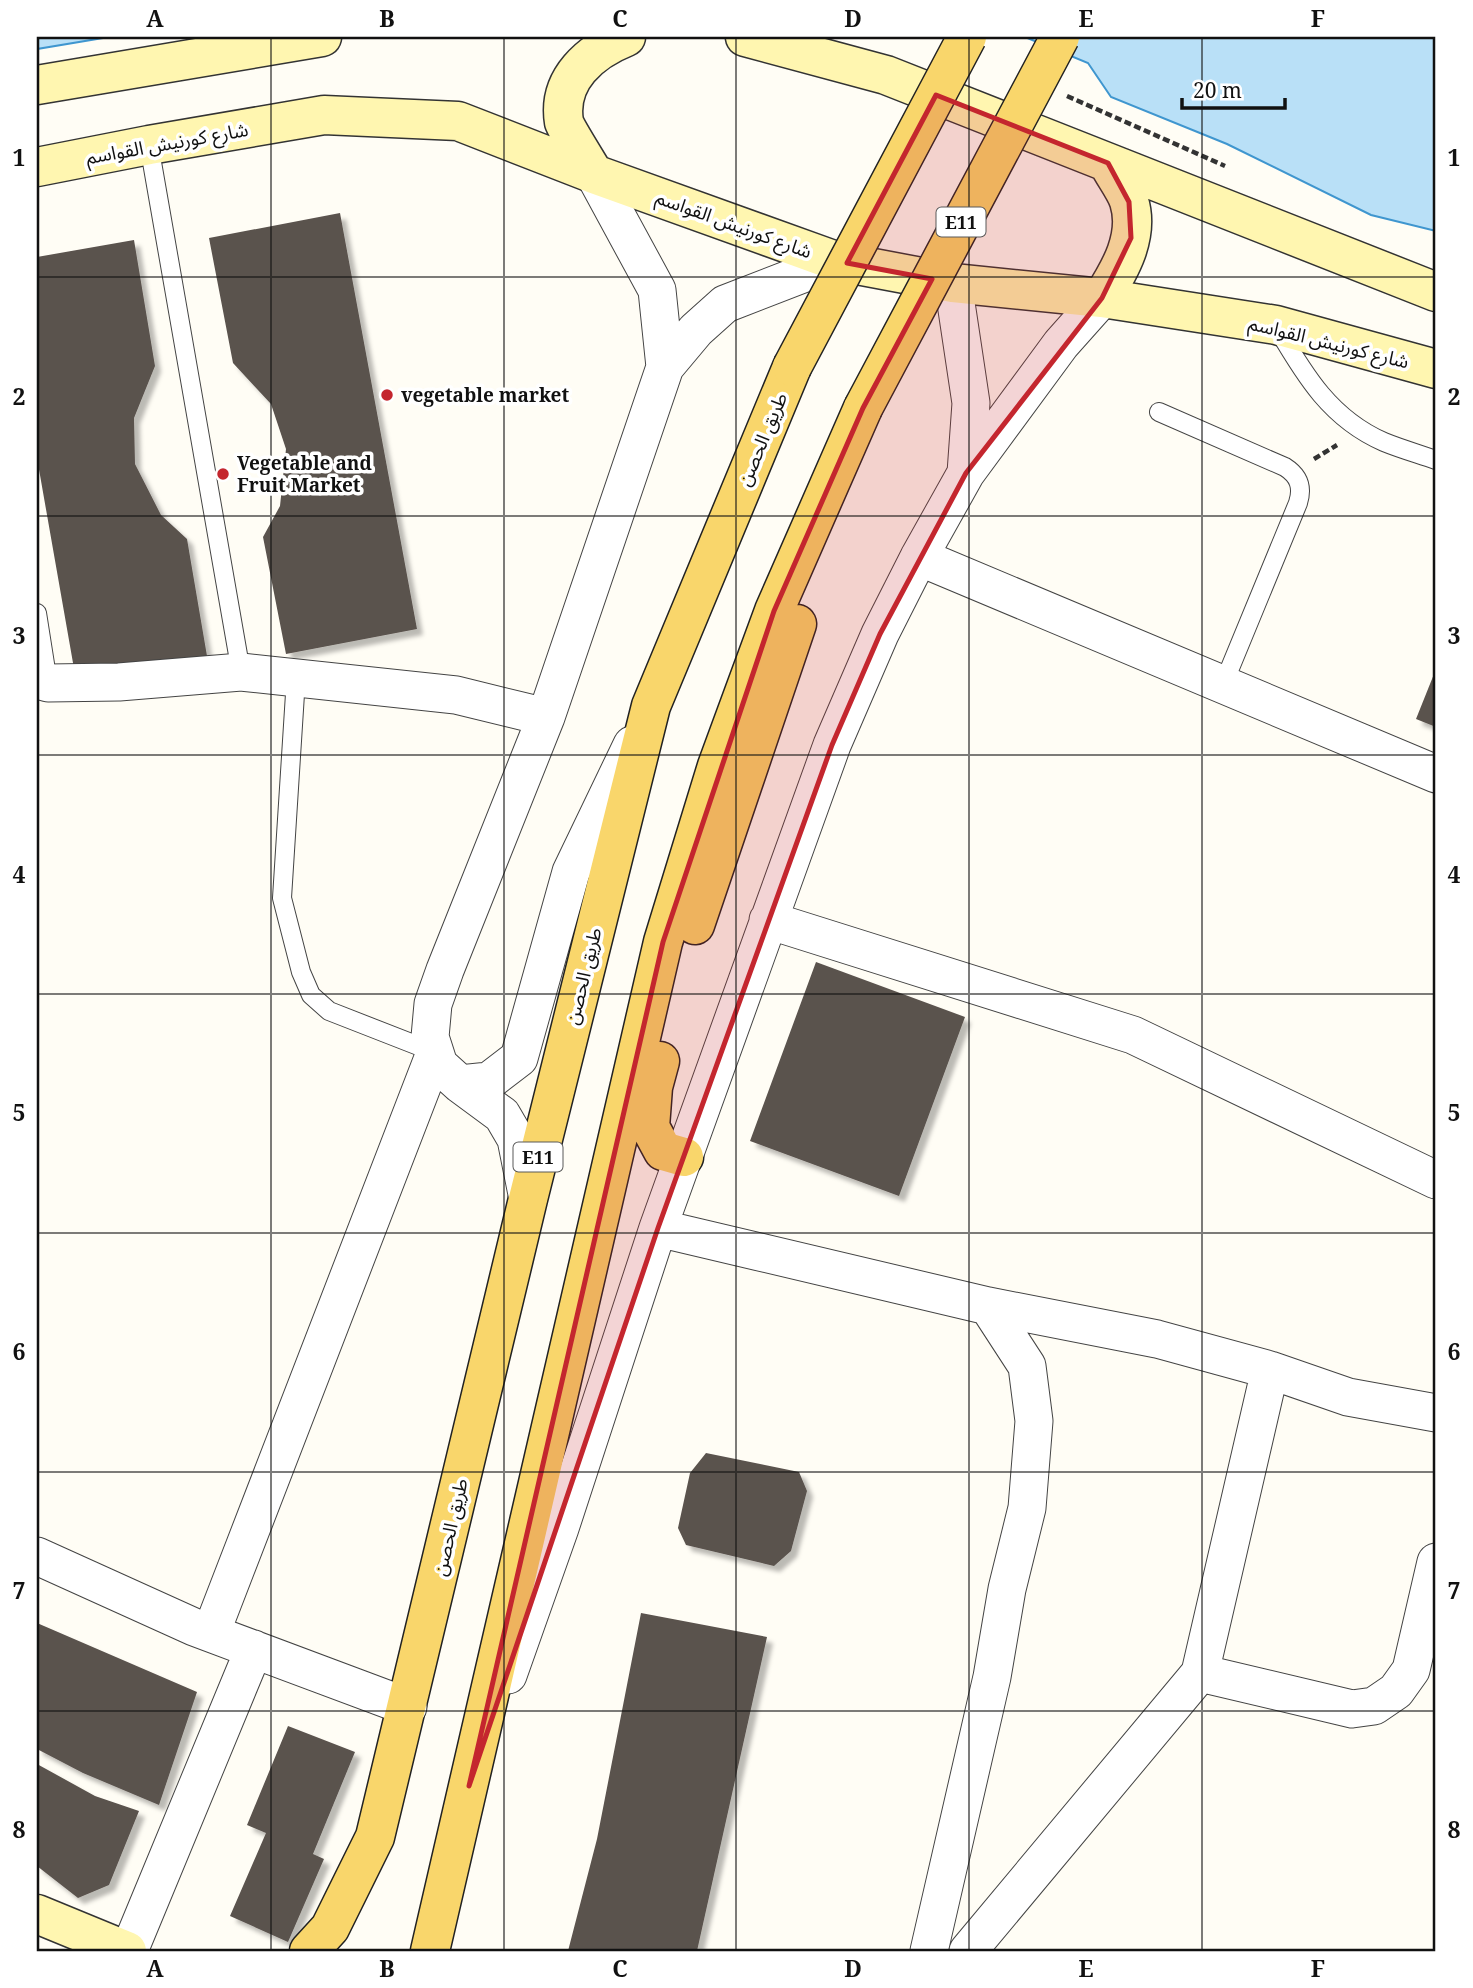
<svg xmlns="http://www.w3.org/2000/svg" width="1473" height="1988" viewBox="0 0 1473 1988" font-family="'Noto Serif','Noto Sans Arabic',serif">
<defs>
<filter id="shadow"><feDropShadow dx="6" dy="6" stdDeviation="2" flood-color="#0004"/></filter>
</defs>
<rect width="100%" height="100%" fill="#fffdf5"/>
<!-- water -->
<path fill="#b9e0f7" stroke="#3f96cf" stroke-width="2" d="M37 37H109L37 49Z
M1025 37H1436V231L1371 215 1227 144 1111 97 1088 63Z"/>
<!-- building -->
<path fill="#5a524d" filter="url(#shadow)" d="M340 213 417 629 286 654 263 537 280 506 286 449 271 404 233 363 209 238Z
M134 240 155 366 134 418 135 464 161 515 187 539 207 656 76 680 37 458V257Z
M1436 669V727L1416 719Z
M816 962 965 1017 899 1196 750 1141Z
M706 1453 799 1472 807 1491 791 1551 774 1566 686 1545 678 1528 690 1473Z
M641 1613 767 1637 697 1951H568L597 1839Z
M37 1623 197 1692 159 1805 83 1773 37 1749Z
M288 1726 355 1752 313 1854 324 1859 288 1942 230 1916 266 1833 247 1825Z
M37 1764 95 1796 139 1811 109 1885 78 1898 37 1866Z"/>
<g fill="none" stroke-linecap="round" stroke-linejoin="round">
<defs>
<path id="lane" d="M149 145 241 672
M1277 328C1305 376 1331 419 1384 442 1401 449 1419 454 1436 460
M1159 412 1285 467C1299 476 1303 487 1298 503L1223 685
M37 613 48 683
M296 678 282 898 301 972 311 995 329 1011 434 1052"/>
<path id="street" d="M594 174 657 290 665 367
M953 283 971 403 966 473
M919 557 1436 774
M37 680 48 683 119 682 241 672 456 695 546 717
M768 920 1133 1035 1436 1180
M460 1084 489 1081 519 1058 571 872 632 745
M528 1199 516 1139 502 1115 460 1084 439 1065 430 1037 433 1004 445 970 546 717 665 367 696 330 725 304 836 261
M658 1228 988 1306 1157 1339 1270 1370 1348 1397 1436 1413
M37 1556 194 1627 408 1707
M211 1633 435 1053
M1200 1673 1352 1709 1374 1706 1396 1691 1411 1670 1436 1562
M508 1675 560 1528 658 1228 832 745 880 634 919 557 966 473 1061 344 1102 298
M129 1951 254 1649
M929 1951 992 1677 1007 1589 1027 1508 1034 1421 1027 1366 988 1306
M968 1951 1200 1673 1270 1370"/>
<path id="secondary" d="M745 37 886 75 1436 292
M37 85 322 37
M37 167 149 145 324 115 458 121 594 174 836 261 953 283 1102 298 1276 325 1436 369
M594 174C588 164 566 129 564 122 557 79 591 51 626 37
M1102 298C1120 270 1140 236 1129 201 1125 189 1114 175 1108 163
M37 1914 127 1951"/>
<path id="primary" d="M695 925 797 624
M660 1061 653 1087 650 1127 663 1151 684 1157
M309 1951 330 1928 375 1837 528 1199 651 706 792 367
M430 1951 663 942 717 766 774 611 863 408"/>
</defs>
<!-- lane casing -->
<use href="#lane" stroke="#444" stroke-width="20"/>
<!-- street casing -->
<use href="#street" stroke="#444" stroke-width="39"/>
<!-- secondary casing -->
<use href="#secondary" stroke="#333" stroke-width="41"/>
<!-- primary casing -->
<use href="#primary" stroke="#222" stroke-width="41"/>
<!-- path -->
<path stroke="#333" stroke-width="4.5" stroke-dasharray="7 3.5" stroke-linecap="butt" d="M1067 96 1225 166
M1314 459 1337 445"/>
<!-- lane -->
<use href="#lane" stroke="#fff" stroke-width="18"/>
<!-- street -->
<use href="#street" stroke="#fff" stroke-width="37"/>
<!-- secondary -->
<use href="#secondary" stroke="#fff6b0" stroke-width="38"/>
<!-- primary -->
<use href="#primary" stroke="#f9d66b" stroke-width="38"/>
<defs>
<path id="primary-bridge" d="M792 367 967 37
M863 408 1060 37"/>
</defs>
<!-- primary-bridge casing -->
<use href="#primary-bridge" stroke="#222" stroke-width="41" stroke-linecap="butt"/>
<!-- primary-bridge -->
<use href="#primary-bridge" stroke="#f9d66b" stroke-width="38"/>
</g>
<!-- marked area -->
<path fill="#c4262e" fill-opacity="0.2" stroke="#c4262e" stroke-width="5" stroke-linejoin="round" d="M936 95 1108 163 1129 202 1131 238 1102 298 966 473 880 634 832 745 658 1228 469 1786 663 942 774 611 863 408 932 279 847 263Z"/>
<!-- grid -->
<path fill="none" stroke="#111" stroke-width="2" stroke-opacity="0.55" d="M271 37V1951M504 37V1951M736 37V1951M969 37V1951M1202 37V1951M37 277H1436M37 516H1436M37 755H1436M37 994H1436M37 1233H1436M37 1472H1436M37 1711H1436"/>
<!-- markers -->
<g fill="#c4262e" stroke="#fff" stroke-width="2.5">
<circle cx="387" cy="395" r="7"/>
<circle cx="223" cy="474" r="7"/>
</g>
<g text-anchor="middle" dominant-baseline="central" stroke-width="7" stroke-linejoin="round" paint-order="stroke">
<!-- shield labels -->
<g fill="#fff" stroke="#585858" stroke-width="2">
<rect x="936.5" y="207.5" width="49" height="29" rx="5"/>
<rect x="513.5" y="1142.5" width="49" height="29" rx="5"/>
</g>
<g font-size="18" font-weight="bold" fill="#111">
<text x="961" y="222">E11</text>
<text x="538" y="1157">E11</text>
</g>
<!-- street labels -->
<g font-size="19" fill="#111" stroke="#fff">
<text transform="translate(167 143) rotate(-10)">شارع كورنيش القواسم</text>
<text transform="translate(734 224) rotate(20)">شارع كورنيش القواسم</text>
<text transform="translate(1329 342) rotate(14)">شارع كورنيش القواسم</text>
<text transform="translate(762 439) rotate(-67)">طريق الحصن</text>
<text transform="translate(583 976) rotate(-76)">طريق الحصن</text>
<text transform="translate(450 1527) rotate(-77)">طريق الحصن</text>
</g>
<!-- poi labels -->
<g font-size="19" font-weight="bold" fill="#111" stroke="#fff" text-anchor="start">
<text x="401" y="395">vegetable market</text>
<text x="237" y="463">Vegetable and<tspan x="237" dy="22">Fruit Market</tspan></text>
</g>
</g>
<!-- border -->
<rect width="1473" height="1988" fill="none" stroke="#ffffff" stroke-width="77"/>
<!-- scale -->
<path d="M1182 98v10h103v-10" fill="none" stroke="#111111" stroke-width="3.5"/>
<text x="1193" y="98" font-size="21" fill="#111111" stroke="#ffffff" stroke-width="5" paint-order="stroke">20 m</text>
<rect x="38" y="38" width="1396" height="1912" fill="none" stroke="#111" stroke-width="2.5"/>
<g font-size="23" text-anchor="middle" font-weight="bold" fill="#111">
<text x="155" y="27">A</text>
<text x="387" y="27">B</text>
<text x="620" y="27">C</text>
<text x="853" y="27">D</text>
<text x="1086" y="27">E</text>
<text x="1318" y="27">F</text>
<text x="19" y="166">1</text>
<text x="1454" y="166">1</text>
<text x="19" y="405">2</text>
<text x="1454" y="405">2</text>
<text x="19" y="644">3</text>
<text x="1454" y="644">3</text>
<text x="19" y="883">4</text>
<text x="1454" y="883">4</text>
<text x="19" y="1121">5</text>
<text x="1454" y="1121">5</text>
<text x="19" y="1360">6</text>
<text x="1454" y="1360">6</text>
<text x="19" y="1599">7</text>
<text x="1454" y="1599">7</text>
<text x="19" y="1838">8</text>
<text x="1454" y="1838">8</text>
<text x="155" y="1977">A</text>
<text x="387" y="1977">B</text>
<text x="620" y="1977">C</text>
<text x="853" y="1977">D</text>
<text x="1086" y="1977">E</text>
<text x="1318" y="1977">F</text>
</g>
</svg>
